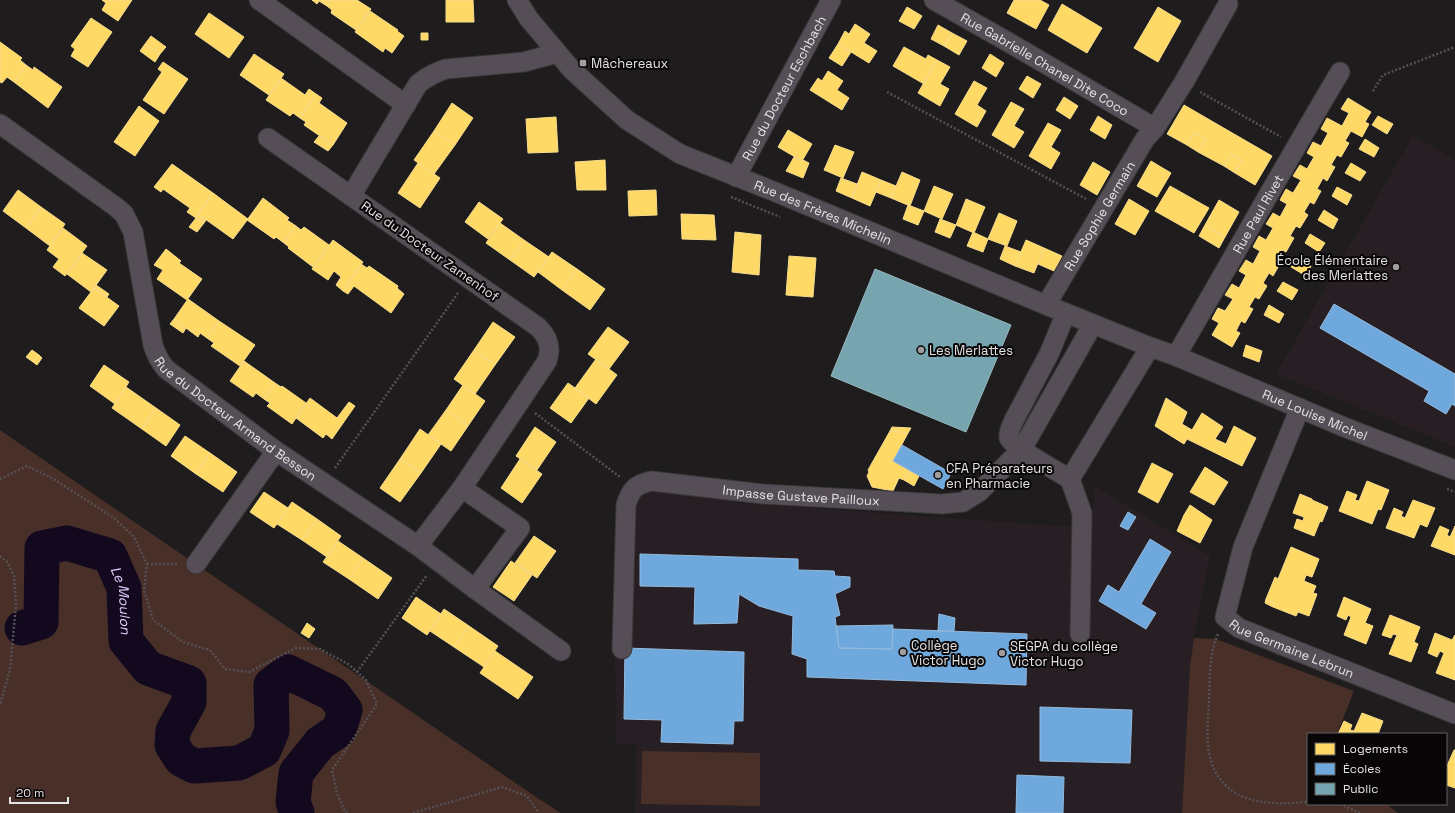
<svg xmlns="http://www.w3.org/2000/svg" width="1455" height="813" viewBox="0 0 1455 813" font-family="'Space Grotesk',sans-serif">
<rect width="100%" height="100%" fill="#1e1c1d"/>
<!-- built -->
<path fill="#281f24" d="M1413 135 1455 160V447L1276 374Z
M1095 486 1210 556 1194 638 1190 666 1182 813H635L636 744H616L614 559 634 558 635 506 638 495 653 489 742 503 1091 528Z"/>
<!-- green -->
<path fill="#482f27" d="M0 430 536 797 561 813H0Z
M1194 638 1216 639 1354 691 1337 734H1308V804H1386L1398 813H1182L1190 666Z
M642 751 760 753V806L641 804Z"/>
<!-- homes -->
<path fill="#ffd966" stroke="#f8dc8c" d="M102 0H132L118 21 102 10 106 3Z
M312 0H331L327 6 319 1 317 4Z
M331 0H357L371 9 356 30 331 13 332 10 327 6Z
M446 0H473L474 22H446Z
M1014 0H1040L1049 5 1036 29 1007 13Z
M1062 4 1102 28 1087 53 1048 30Z
M907 7 922 16 914 29 899 21Z
M1158 7 1181 21 1158 62 1134 48Z
M370 11 398 30 397 31 404 36 392 53 385 48 383 52 355 32Z
M209 13 244 37 229 58 195 34Z
M91 18 112 32 88 67 71 56 75 49 71 46Z
M855 24 870 34 864 43 877 51 869 63 838 44 845 31 849 34Z
M938 25 952 33 944 46 931 39Z
M421 33H428V40H421Z
M952 33 967 41 959 55 944 46Z
M151 36 166 47 160 54 145 44Z
M0 42 22 58 20 60 26 65 14 82 7 77 2 83 0 82Z
M145 44 160 54 155 62 140 51Z
M838 44 851 52 842 66 829 58Z
M904 47 926 59 928 55 937 60 924 84 893 66Z
M254 54 284 74 269 95 240 75Z
M990 54 1004 63 996 77 982 68Z
M937 60 950 67 940 84 949 89 940 106 918 93Z
M163 62 188 79 164 114 143 100 162 72 158 69Z
M26 65 33 70 34 67 62 87 48 108 14 82Z
M828 71 843 81 837 90 849 98 842 110 810 90 818 78 822 81Z
M1027 76 1041 84 1033 98 1019 89Z
M281 78 305 95 309 89 316 94 300 118 293 113 290 116 266 100Z
M974 81 987 88 977 105 986 111 977 127 955 114Z
M316 94 322 98 319 103 347 123 333 145 304 125 306 122 300 118Z
M1064 97 1078 106 1070 119 1056 110Z
M1348 98 1371 112 1365 122 1369 124 1362 137 1351 131 1345 141 1349 143 1341 157 1337 155 1331 165 1335 167 1327 181 1323 178 1317 189 1321 191 1314 204 1310 202 1304 212 1308 215 1300 228 1296 226 1290 236 1294 238 1286 252 1282 250 1277 260 1281 262 1273 276 1269 273 1263 283 1267 286 1259 299 1255 297 1249 307 1253 309 1245 323 1241 321 1236 331 1240 333 1232 347 1212 335 1219 323 1212 319 1218 308 1225 311 1233 299 1225 295 1232 284 1239 288 1246 275 1239 271 1246 260 1253 264 1260 251 1253 247 1259 236 1266 240 1273 228 1266 224 1273 213 1280 217 1287 204 1280 200 1286 189 1293 193 1301 180 1293 176 1300 165 1307 169 1314 157 1307 153 1313 142 1321 146 1328 133 1321 129 1327 118 1342 126 1349 113 1341 109Z
M1011 102 1024 109 1014 126 1024 132 1014 148 992 135Z
M452 103 473 118 455 145 434 131Z
M1184 105 1272 156 1255 185 1235 173 1242 160 1231 154 1224 166 1198 152 1206 139 1194 132 1187 145 1167 134Z
M139 106 159 121 135 156 114 142Z
M1098 116 1112 125 1105 139 1090 130Z
M1378 116 1393 124 1387 134 1372 125Z
M556 117 558 152 528 153 526 119Z
M1048 123 1061 130 1051 147 1060 153 1051 169 1029 156Z
M788 130 812 144 802 161 778 147Z
M434 131 455 145 434 174 414 160Z
M1194 132 1206 139 1198 152 1187 145Z
M319 136 333 145 328 151 314 142Z
M1365 139 1379 148 1374 157 1359 149Z
M835 145 854 152 843 178 824 170Z
M1231 154 1242 160 1235 173 1224 166Z
M794 157 802 161 803 160 809 163 803 178 786 171Z
M605 160 606 190H577L575 162Z
M1151 161 1171 173 1157 197 1137 186Z
M1093 162 1110 172 1097 195 1080 185Z
M418 163 440 178 420 208 398 193Z
M1351 163 1366 172 1360 181 1345 173Z
M172 164 213 193 196 218 187 212 190 208 163 189 161 192 154 187Z
M862 172 881 180 870 206 852 198Z
M902 172 920 180 910 206 891 198Z
M841 178 857 184 852 198 836 191Z
M881 180 896 186 891 198 876 192Z
M934 186 953 194 942 219 924 211Z
M1170 186 1209 208 1194 233 1155 211Z
M1337 187 1352 195 1347 205 1332 196Z
M18 190 41 207 26 228 3 211Z
M656 190 657 215 629 216 628 191Z
M213 193 248 219 233 239 198 214Z
M263 198 289 218 287 220 296 226 284 243 276 237 274 239 247 220Z
M966 199 985 207 974 233 956 225Z
M1129 199 1149 211 1135 235 1115 224Z
M1219 200 1239 212 1225 237 1205 225Z
M479 202 503 219 488 239 465 222Z
M908 205 924 211 918 225 903 219Z
M41 207 65 224 50 246 26 228Z
M1324 210 1338 219 1333 229 1318 220Z
M999 213 1017 221 1007 246 988 239Z
M198 214 206 220 204 223 196 218Z
M681 214 714 215 716 240 682 239Z
M196 218 204 223 197 232 189 227Z
M940 219 956 225 950 238 935 232Z
M500 223 524 240 510 260 486 243Z
M1205 225 1225 237 1219 248 1199 236Z
M296 226 301 230 304 227 329 245 313 267 288 248 289 247 284 243Z
M63 228 87 246 65 276 53 267 59 259 47 250Z
M735 232 761 235 759 275 732 272Z
M973 232 988 239 983 252 967 246Z
M1310 234 1325 243 1319 252 1305 243Z
M333 240 363 262 343 291 336 285 341 277 334 271 328 280 312 269Z
M524 240 549 257 534 277 510 260Z
M1026 240 1044 248 1034 273 1015 266Z
M1005 246 1021 252 1015 266 1000 259Z
M1044 248 1062 256 1054 271 1038 264Z
M166 249 181 261 179 263 202 279 187 300 157 279 163 270 154 265Z
M552 252 577 269 562 290 538 272Z
M82 253 107 270 91 292 67 274Z
M789 256 816 258 813 297 786 295Z
M1296 257 1311 266 1306 276 1291 267Z
M361 264 367 268 369 266 398 286 397 288 404 294 391 313 354 286 348 294 343 291Z
M577 269 605 289 590 310 562 290Z
M1283 282 1298 290 1292 300 1277 291Z
M96 285 109 294 107 297 94 288Z
M94 288 119 306 104 326 79 308Z
M188 299 219 321 207 338 200 333 198 337 174 319Z
M1269 305 1284 314 1279 323 1264 315Z
M174 319 186 328 183 333 170 324Z
M219 321 255 345 240 366 211 346 214 343 207 338Z
M493 322 515 337 495 365 474 350Z
M608 327 629 342 609 369 588 354Z
M1246 345 1262 351 1259 362 1243 356Z
M32 350 39 355 33 362 26 357Z
M474 350 495 365 475 394 454 379Z
M39 355 42 358 37 365 33 362Z
M596 359 617 375 596 404 575 388Z
M244 361 275 383 264 399 256 393 253 397 230 381Z
M104 365 129 382 115 404 90 386Z
M275 383 281 387 282 386 306 403 292 424 267 406 270 403 264 399Z
M568 383 589 398 571 423 550 408Z
M463 385 485 401 468 426 446 410Z
M126 387 156 408 142 429 112 408Z
M310 398 337 418 349 402 355 406 332 439 326 434 323 438 296 418Z
M1166 398 1187 412 1182 424 1192 430 1202 413 1223 427 1215 439 1226 444 1234 426 1256 438 1242 466 1187 439 1184 444 1155 426Z
M156 408 180 425 166 446 142 429Z
M446 410 468 426 451 451 428 435Z
M535 427 556 442 537 470 516 456Z
M892 427 911 428 908 433 890 431Z
M420 429 441 444 421 473 400 459Z
M890 431 908 433 893 461 910 471 904 480 899 478 893 491 872 487 867 476 869 472 868 470Z
M185 436 210 453 196 474 171 456Z
M210 453 237 472 223 492 196 474Z
M400 459 421 473 400 502 380 488Z
M520 459 542 474 522 503 501 488Z
M1152 463 1173 474 1158 503 1138 492Z
M1205 467 1228 482 1214 505 1190 492Z
M910 471 919 476 914 486 904 480Z
M1367 481 1389 490 1381 510 1378 509 1372 524 1339 511 1347 491 1357 495 1355 500 1359 501Z
M264 492 288 508 274 528 250 512Z
M1300 494 1312 499V500L1328 507 1322 522 1320 521 1314 536 1294 528 1297 519 1303 521 1304 517 1293 513Z
M1413 500 1435 508 1427 527 1420 524 1414 538 1386 528 1394 508 1403 512 1401 516 1405 518Z
M292 502 317 519 302 540 277 524Z
M1190 505 1212 520 1200 543 1177 531 1184 515Z
M317 519 341 536 327 557 302 540Z
M1440 526 1449 530 1447 535 1450 537 1455 526V555L1431 546Z
M534 536 556 551 537 578 515 563Z
M338 541 363 558 349 579 323 562Z
M1291 547 1319 559 1312 577 1306 575 1304 581 1316 586 1313 593 1317 594 1309 616 1298 612 1296 616 1273 607 1275 603 1266 599 1275 577 1278 579Z
M363 558 392 578 378 599 349 579Z
M511 561 532 575 514 601 493 587Z
M416 597 441 614 427 635 402 618Z
M1344 597 1371 609 1365 623 1373 626 1366 644 1344 635 1351 617 1348 615 1346 620 1337 616Z
M1266 599 1275 603 1273 607 1265 603Z
M444 609 469 626 454 647 430 631Z
M1390 615 1420 627 1414 642 1418 644 1411 662 1389 654 1397 635 1393 634 1391 638 1382 635Z
M307 623 315 629 309 638 301 633Z
M469 626 498 646 484 667 454 647Z
M1435 633 1452 640 1455 635V680L1436 673 1444 653 1440 651 1437 657 1428 653Z
M495 651 533 677 518 699 480 673Z
M1362 713 1383 721 1378 734H1338L1344 721 1352 725 1350 730 1354 731Z
M1454 750H1455V788L1446 785V768Z"/>
<!-- schools -->
<path fill="#6fa8dc" stroke="#93bade" d="M1334 304 1455 374V406L1452 404 1446 414 1424 401 1429 391 1320 328Z
M902 445 951 473 943 489 893 461Z
M1128 512 1136 517 1128 530 1120 526Z
M1150 539 1171 552 1141 604 1156 613 1146 629 1099 601 1108 585 1119 592Z
M640 554 798 559V570L834 571 835 576 850 577V587L835 594 840 615 835 617 839 648 892 649 893 629 1027 634 1026 685 807 677V659L792 654 793 616 759 606 739 594 737 623 694 624 695 587 640 586Z
M939 614 955 618 954 631H938Z
M893 625 892 649 839 648 836 626Z
M625 648 744 652 743 721H734L733 744 661 742 662 720 624 719Z
M1040 707 1132 710 1130 763 1040 761Z
M1017 775 1064 777 1063 813H1016Z"/>
<!-- public -->
<path fill="#76a5af" stroke="#98b8bf" d="M875 269 1011 325 966 432 831 376Z"/>
<g fill="none" stroke-linecap="round" stroke-linejoin="round">
<!-- river -->
<path stroke="#12091f" stroke-width="35" id="s1" d="M22 628 41 622 42 548 67 543 110 556 124 588 126 641 148 668 189 683V702L173 731 172 745 181 759 194 766 239 763 264 750 272 731 271 685 288 672 333 694 345 710 339 730 320 743 296 773 293 802 297 813"/>
<defs>
<g id="minor">
<path d="M259 0 406 105"/>
<path id="s2" d="M517 0 529 19 572 70 627 120 680 154 773 191 1046 305 1150 347 1176 356 1344 427 1455 470"/>
<path id="s3" d="M934 0 1008 42 1155 128"/>
<path id="s4" d="M0 124 116 207 124 214 133 232 153 345C156 355 160 362 166 369L276 451 418 546 475 589 561 651"/>
<path d="M268 138 351 196"/>
<path id="s5" d="M736 177 831 0"/>
<path id="s6" d="M1046 305 1145 139 1155 128 1184 82 1228 4"/>
<path d="M1066 313 1049 354 1014 420C1012 425 1008 431 1009 438 1011 446 1060 473 1070 479L1150 347"/>
<path id="s7" d="M1176 356C1231 262 1284 166 1340 72"/>
<path id="s8" d="M1300 408 1243 547 1225 617 1239 628 1455 714"/>
<path d="M1070 479 1082 513 1080 634"/>
<path d="M462 488 520 528 475 589"/>
<path d="M418 546 462 488 547 361C552 347 548 337 538 327L351 196 418 84C427 77 435 72 446 69L524 62 557 53"/>
<path d="M196 564 276 451"/>
<path id="s9" d="M622 649 626 505C631 489 635 485 651 481L763 494 942 504 963 502 979 492 1022 449 1093 324"/>
</g>
</defs>
<!-- minor casing -->
<use href="#minor" stroke="#3a3839" stroke-width="21"/>
<!-- path -->
<path stroke="#555055" stroke-width="2.5" stroke-dasharray="2 2" stroke-linecap="butt" d="M1373 91 1383 75 1455 47
M887 92 1088 200
M1200 92 1281 137
M731 197 780 217
M535 413 620 477
M335 468 458 293
M0 479 27 466 52 478 114 518 134 537 147 564 144 590 153 620 183 642 210 650 225 669 249 672 296 648 320 649 348 664 366 680 377 704 332 770 337 793 345 812 349 813
M1447 489 1455 492
M0 556 7 562 14 576 16 604 10 670 0 705
M147 564H178
M1218 634C1209 654 1210 679 1209 700 1208 721 1205 745 1212 764 1228 806 1271 805 1308 802
M357 672 427 575
M1340 804 1360 813
M413 813 502 787 527 796 539 813"/>
<!-- minor -->
<use href="#minor" stroke="#564e56" stroke-width="19"/>
</g>
<!-- markers -->
<g fill="#a09d9e" stroke="#080607" stroke-width="1.5">
<rect x="579" y="59" width="8" height="8" rx="2"/>
<circle cx="1396" cy="267" r="4"/>
<circle cx="921" cy="350" r="4"/>
<circle cx="938" cy="475" r="4"/>
<circle cx="903" cy="652" r="4"/>
<circle cx="1002" cy="653" r="4"/>
</g>
<g text-anchor="middle" dominant-baseline="central" stroke-width="4" stroke-linejoin="round" paint-order="stroke">
<!-- poi labels -->
<g font-size="13" fill="#e6e3e4" stroke="#080607" text-anchor="start">
<text x="591" y="63">Mâchereaux</text>
<text x="1388" y="260" text-anchor="end">École Élémentaire<tspan x="1388" dy="15">des Merlattes</tspan></text>
<text x="929" y="350">Les Merlattes</text>
<text x="946" y="468">CFA Préparateurs<tspan x="946" dy="15">en Pharmacie</tspan></text>
<text x="911" y="645">Collège<tspan x="911" dy="15">Victor Hugo</tspan></text>
<text x="1010" y="646">SEGPA du collège<tspan x="1010" dy="15">Victor Hugo</tspan></text>
</g>
<!-- street labels -->
<g font-size="13" fill="#e6e3e4" stroke="#080607">
<text stroke="none"><textPath href="#s3" startOffset="128">Rue Gabrielle Chanel Dite Coco</textPath></text>
<text stroke="none"><textPath href="#s5" startOffset="101">Rue du Docteur Eschbach</textPath></text>
<text stroke="none"><textPath href="#s2" startOffset="381">Rue des Frères Michelin</textPath></text>
<text stroke="none"><textPath href="#s7" startOffset="164">Rue Paul Rivet</textPath></text>
<text stroke="none"><textPath href="#s6" startOffset="104">Rue Sophie Germain</textPath></text>
<text transform="translate(430 251) rotate(35)">Rue du Docteur Zamenhof</text>
<text stroke="none"><textPath href="#s2" startOffset="913">Rue Louise Michel</textPath></text>
<text stroke="none"><textPath href="#s4" startOffset="401">Rue du Docteur Armand Besson</textPath></text>
<text stroke="none"><textPath href="#s9" startOffset="332">Impasse Gustave Pailloux</textPath></text>
<text stroke="none"><textPath href="#s8" startOffset="297">Rue Germaine Lebrun</textPath></text>
</g>
<!-- water labels -->
<g font-size="14" font-style="italic" fill="#decffd" stroke="#080607">
<text stroke="none"><textPath href="#s1" startOffset="211">Le Moulon</textPath></text>
</g>
</g>
<!-- legend -->
<rect x="1307" y="733" width="140" height="72" fill="#080607" stroke="#615e5f"/>
<rect x="1315" y="743" width="20" height="12" fill="#ffd966" stroke="#615e5f"/>
<text x="1343" y="753" font-size="12" fill="#e6e3e4">Logements</text>
<rect x="1315" y="763" width="20" height="12" fill="#6fa8dc" stroke="#615e5f"/>
<text x="1343" y="773" font-size="12" fill="#e6e3e4">Écoles</text>
<rect x="1315" y="783" width="20" height="12" fill="#76a5af" stroke="#615e5f"/>
<text x="1343" y="793" font-size="12" fill="#e6e3e4">Public</text>
<!-- scale -->
<path d="M10 797v6h58v-6" fill="none" stroke="#e6e3e4" stroke-width="2"/>
<text x="16" y="797" font-size="12" fill="#e6e3e4" stroke="#080607" stroke-width="3" paint-order="stroke">20 m</text>
</svg>
